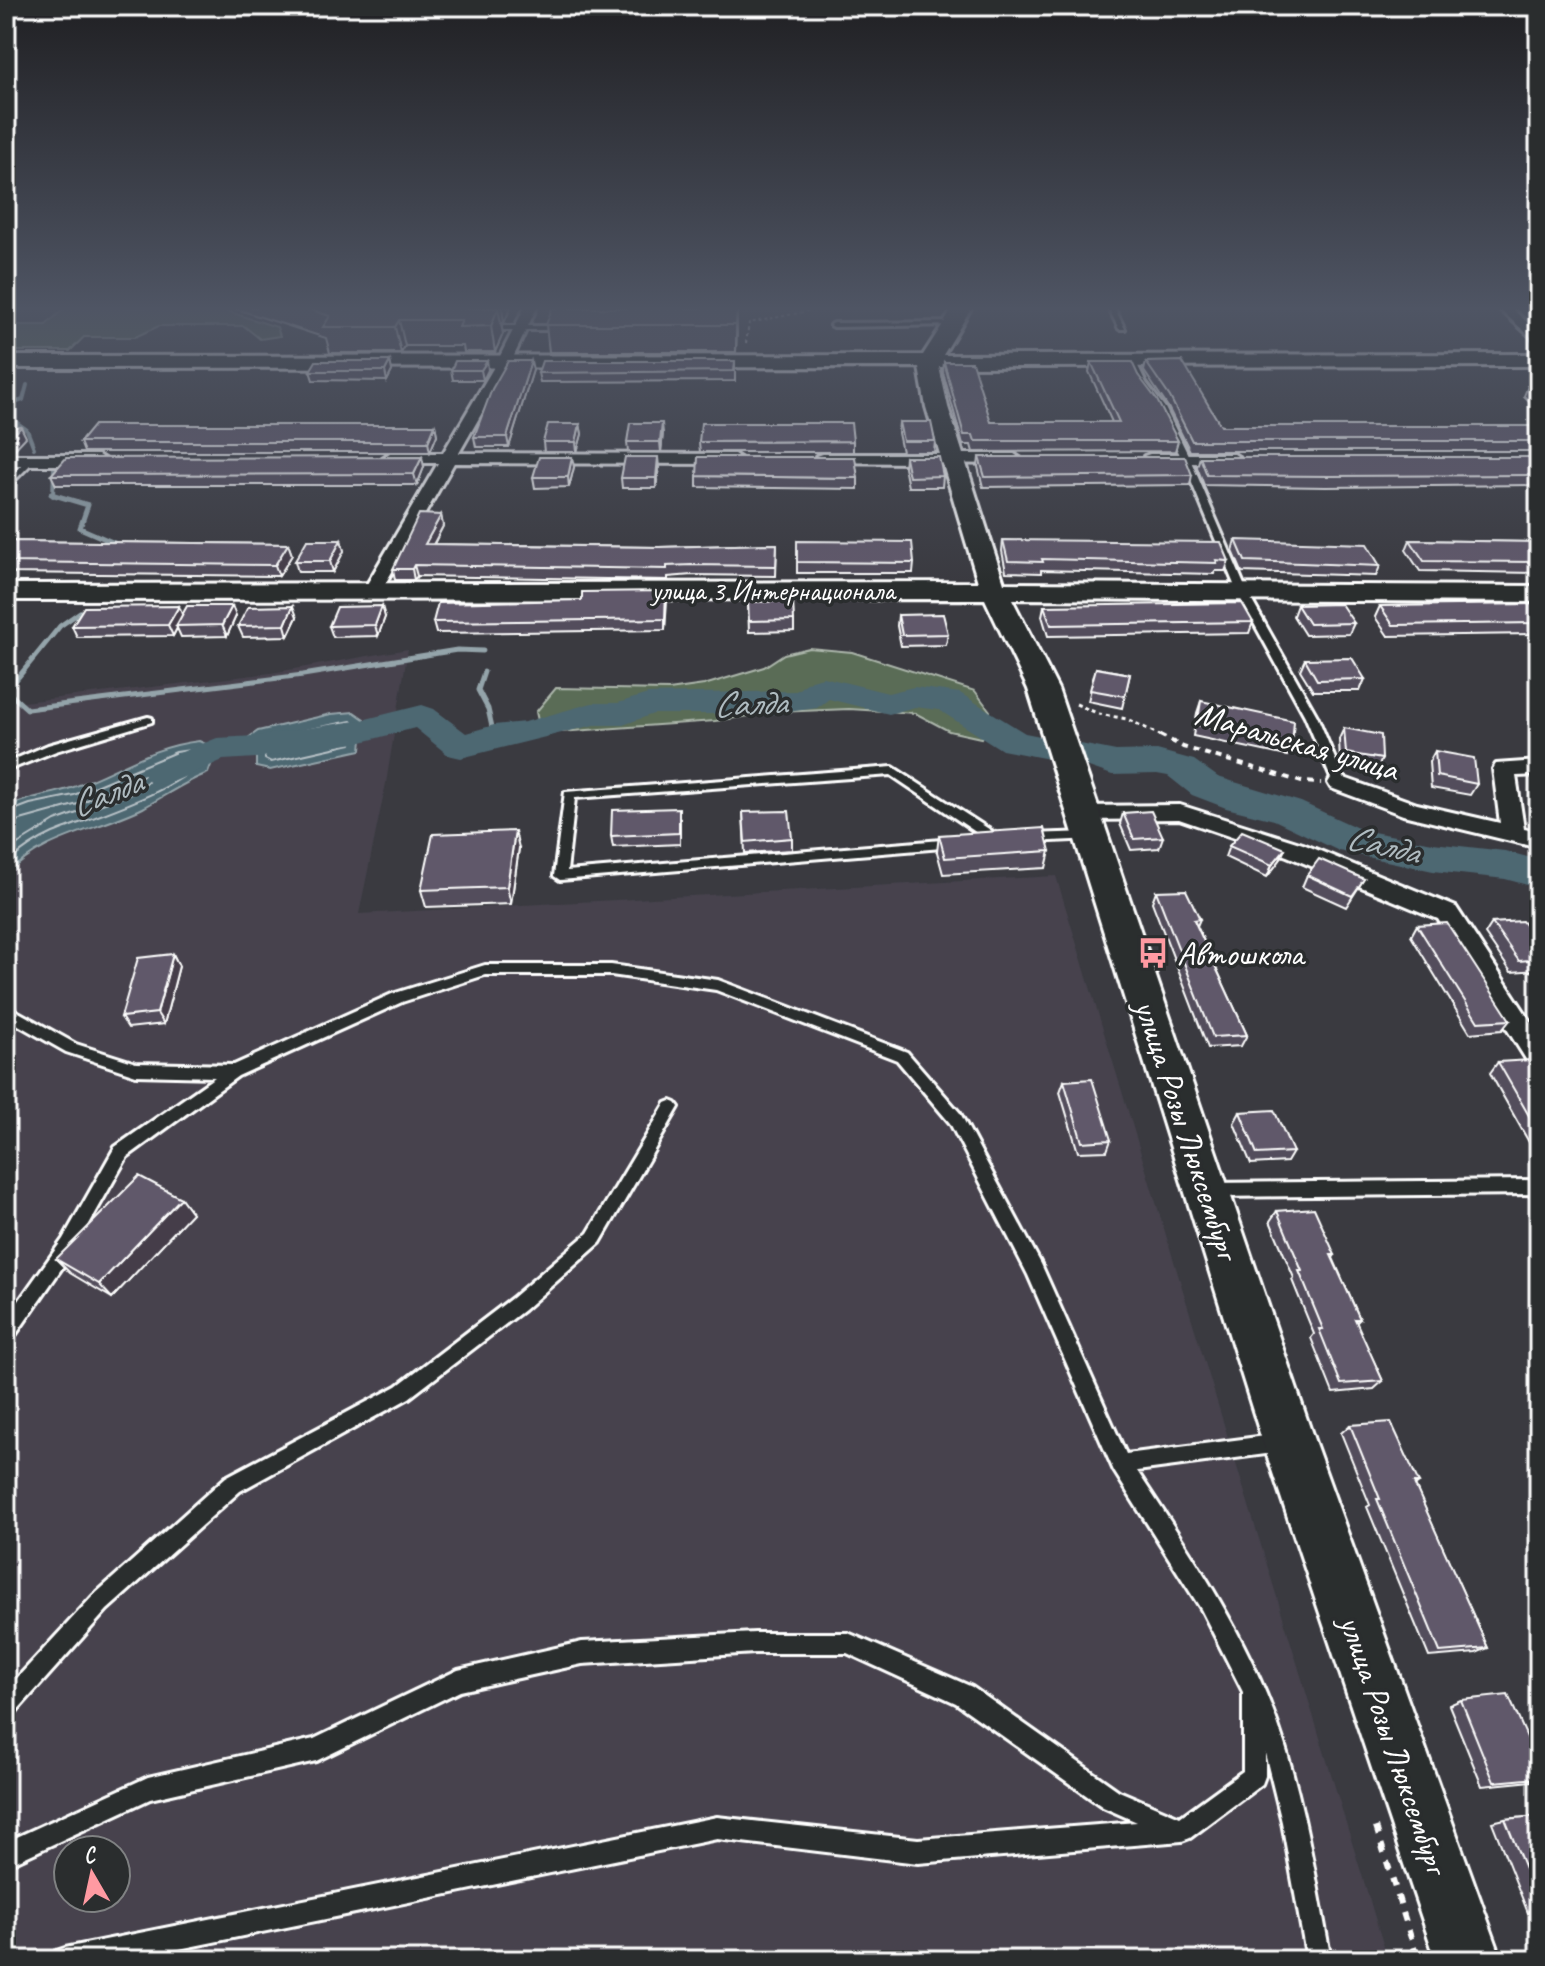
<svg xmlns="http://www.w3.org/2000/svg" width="1545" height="1966" viewBox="0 0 1545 1966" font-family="Caveat,sans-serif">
<rect width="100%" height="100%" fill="#3a3a40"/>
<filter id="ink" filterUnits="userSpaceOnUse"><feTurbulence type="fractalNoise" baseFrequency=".0125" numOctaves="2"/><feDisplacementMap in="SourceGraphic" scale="16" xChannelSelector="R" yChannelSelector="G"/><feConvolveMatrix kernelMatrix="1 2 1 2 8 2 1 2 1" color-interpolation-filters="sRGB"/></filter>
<g filter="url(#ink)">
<!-- built -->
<path fill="#46434d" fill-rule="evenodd" d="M408 649 386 783 359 914 1056 876 1388 1960H6V704L271 673ZM68 1850H116V1898H68Z"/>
<!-- green -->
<path fill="#5a6c57" stroke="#acb6ab" stroke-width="2" d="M66 307H214L277 327 280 336 260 339 244 326H159L135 337H84L70 351H6V325H46Z
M809 648 852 652 975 691 990 711 989 724 981 738 949 731 915 713 849 709 776 712 715 721 545 733 540 729 536 712 556 688 669 690 704 685 764 667 784 654Z"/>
<!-- water -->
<path fill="#4d6772" stroke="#94a4aa" stroke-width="2" d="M354 712 364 719 361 750 270 770 256 767V747L248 738 258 731 331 714Z
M199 741 217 749 208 773C184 782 165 796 143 808 96 831 43 836 6 876V807C28 797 49 795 71 788 117 772 148 747 199 741Z"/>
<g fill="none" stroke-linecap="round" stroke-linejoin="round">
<!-- shore -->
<path stroke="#b8c2c7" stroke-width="2" d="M351 721 355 725 351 744 271 762 265 759V738Z
M6 813 30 804 74 795 176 752 197 749 206 754C190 788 89 818 53 833 35 841 21 851 6 864
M6 824 78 804 149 773 155 775 135 792 55 821 6 851"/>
<!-- stream-far1 -->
<path stroke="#94a4aa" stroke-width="4" d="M6 406 23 400 27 385
M6 415 27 430 34 448
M53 496 54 468"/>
<!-- stream -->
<path stroke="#94a4aa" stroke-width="5" d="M51 494 88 505 80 528 119 545
M80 612 60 626 7 691 27 709 303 675 457 650 483 651
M484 672 478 690 488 709 494 736"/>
<!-- river -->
<path fill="#4d6772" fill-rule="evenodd" d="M823 677 888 693 914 687 960 693 1025 733 1116 751 1157 750 1194 760 1218 777 1301 802 1362 830 1433 843 1505 851 1539 860V888L1505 879 1433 871 1339 851 1274 820 1226 808 1192 795 1168 776 1157 774 1112 775 1086 766 1002 750 939 710 915 707 889 714 829 699 817 708 773 714H653L623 725H594L461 758 448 755 415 728 362 742 256 758 223 760 175 781 162 785 149 781 143 773 149 765 217 738 256 736 362 720 422 705 434 709 466 733 494 725 525 722 592 703H618L648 694 796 691 811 680Z"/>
<defs>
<path id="lane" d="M13 307H20L6 318V313Z
M1108 307H1114L1125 329H1119Z
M954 322 956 325 834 327 830 325 834 323Z
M486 326H565L569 328 565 330H483Z
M1129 360H1135L1146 383 1165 408 1190 459 1248 594 1317 716 1345 783 1343 786 1339 787 1333 783 1305 716 1238 594 1182 459 1157 408 1138 383Z
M28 458 35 460 6 489V481Z
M148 717 152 718V722L56 751 6 771V763L48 745Z
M893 767 998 835 1005 836 1007 839 1005 842 992 843 891 775 575 798 567 871 954 839 960 843 954 847 560 880 554 876 565 792Z
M1090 832 1096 836 1094 839 1030 842 1024 838 1030 834Z
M485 965H611L718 980 907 1052 960 1113 1041 1264 1126 1454 1281 1434 1288 1436 1290 1443 1288 1450 1281 1452 1137 1471C1190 1551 1245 1632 1277 1722 1304 1799 1316 1880 1331 1960H1307L1282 1822 1265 1753V1776L1262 1784 1190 1838 1182 1841 918 1863 717 1839 125 1960H53L56 1951 65 1948 717 1817 918 1839 1137 1822 1103 1807 956 1703 847 1653H755L582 1664 460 1691 316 1761 150 1799 6 1866V1842L148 1777 314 1739 458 1670 582 1642 755 1633H848L855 1636 972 1687 1119 1791 1180 1817 1243 1771V1692L1201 1609 1114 1471 1028 1275 950 1123 897 1060 716 990 611 975H485L402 1002 238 1076 127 1157 75 1249 12 1340 6 1342V1319L63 1239 115 1147 215 1077 136 1075 66 1052 6 1018V1005L76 1044 136 1063 234 1065 392 994Z
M671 1101 676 1103 679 1107 600 1243 524 1310 409 1398 240 1491 107 1610 14 1714 6 1717V1690L93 1596 226 1477 397 1386 512 1298 588 1233 666 1103Z
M1539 1180V1194L1212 1197 1206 1195 1204 1190 1206 1185 1212 1183Z"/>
<path id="street" d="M525 307H537L512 360 459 453 734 454 742 459 734 464 454 463 381 591 378 595H366L363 591 438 463H390L382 458 390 453H443L498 360Z
M1497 307H1510L1539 333V344Z
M822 454H1014L1022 459 1014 464 816 462V456Z
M1150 454H1234L1242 459 1234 464 1144 462V456Z
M6 455H98L106 460 98 465H6Z
M1539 761V775L1516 776 1524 829 1539 832V848L1403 815 1331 788 1328 783 1331 778 1339 776 1417 804 1500 823 1493 769 1496 764Z
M1180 805 1303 844 1456 907 1539 1034V1067L1529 1064 1438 919 1287 856 1179 819 1082 820 1074 818 1071 813 1074 808 1082 806Z"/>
<path id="secondary" d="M954 307H972L943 355 1539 354V366L939 367 948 407 1004 583 1539 586V602L1012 599 1058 689 1315 1443 1502 1960H1436L1263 1443 1028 689 985 599 6 600V584L978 582 926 407 919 367 6 368V356L923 355Z"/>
</defs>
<!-- lane casing -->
<use href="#lane" stroke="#fff" stroke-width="6"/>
<!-- street casing -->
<use href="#street" stroke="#fff" stroke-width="6"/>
<!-- secondary casing -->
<use href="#secondary" stroke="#fff" stroke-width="6"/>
<!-- path-far3 -->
<path stroke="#fff" stroke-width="2" stroke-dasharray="3 3" stroke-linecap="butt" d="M746 343 749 323 828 307"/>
<!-- path-far2 -->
<path stroke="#fff" stroke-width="3" stroke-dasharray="4 4" stroke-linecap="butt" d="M1076 704 1099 714 1127 719 1164 737"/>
<!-- path-far1 -->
<path stroke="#fff" stroke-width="4" stroke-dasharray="6 6" stroke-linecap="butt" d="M1160 735 1183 747 1302 782 1321 783"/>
<!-- path -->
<path stroke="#fff" stroke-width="6" stroke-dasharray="9 9" stroke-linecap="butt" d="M1376 1827 1418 1960"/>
<!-- lane -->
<use href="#lane" fill="#2a2d2e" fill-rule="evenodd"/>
<!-- street -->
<use href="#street" fill="#2a2d2e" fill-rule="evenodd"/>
<!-- secondary -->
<use href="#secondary" fill="#2a2d2e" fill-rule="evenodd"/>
</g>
<!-- wall -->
<path fill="#534d5b" stroke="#fff" stroke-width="2" d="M230 307H511L504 323H501L503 334 495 352H464L463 346H405L401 353H330L326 338Z
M737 308 736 352H549L546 325Z
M390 361 392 371 387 381 313 380 310 371Z
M487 361 488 370 483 380H453L451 370Z
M735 361V381L540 382 538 373Z
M944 362 991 422H1112L1089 372 1091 362 1138 375 1178 441 1175 451 973 452 971 445H963L943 372Z
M1146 362 1221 426H1539V451H1190L1168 407 1144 371Z
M533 370 509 447H476L474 437Z
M1528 386H1539V411L1524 396Z
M899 422 935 441 934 452H902L898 433Z
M580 424 582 434 577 452H544L543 442Z
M435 425 437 435 430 452H84L80 442Z
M663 433 661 452H628L627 442Z
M853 441V452H700L699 442Z
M905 457 943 476 942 487H908L904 467Z
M979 457 1192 475 1190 485 983 487 978 467Z
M1200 457H1539V485L1326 487 1204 485 1197 467Z
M424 467 417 485H56L51 475Z
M574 467 569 487 535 488 533 477Z
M659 467 656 488H622L621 478Z
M697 476 858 478V489L697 487Z
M441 515 443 526 434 544 659 547 777 544 776 576 692 575 668 577V580L417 576 414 580H395L393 569Z
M341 540 344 551 333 572H298L295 561Z
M1003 540 1229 561 1225 571H1215L1214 574 1041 570V573L1006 572 1002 551Z
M1236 540 1380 566 1376 576 1242 572 1233 551Z
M1410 540 1539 542V573L1420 571 1406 550Z
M6 541 288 544 292 555 279 576 6 573Z
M797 541 914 563 913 573H797Z
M666 591 665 630 436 633 433 622 582 600Z
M748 602 794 620V631L749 632Z
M1539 604V634L1388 636 1375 617 1380 606Z
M1297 605 1354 623 1349 634 1305 635 1293 616Z
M232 606 236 616 227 636 181 637 177 628 173 636 77 637 72 626 182 614Z
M1044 606 1253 622 1249 633 1048 636 1042 616Z
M898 615 948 634 946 645 901 646 897 626Z
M297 617 288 636 243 637 238 626Z
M385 617 378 636 333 637 329 626Z
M1305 659 1365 679 1360 691H1313L1300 670Z
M1096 668 1130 674 1122 708 1088 701Z
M1201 701 1292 745 1287 756 1193 736 1197 713Z
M1344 728 1382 759 1376 771 1340 764 1339 739Z
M1435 751 1477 784 1470 795 1431 788 1429 762Z
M743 812 792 838V850L745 853Z
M1123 813 1163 837 1159 848 1131 850 1120 824Z
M680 819V844L613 847 611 836Z
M939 835 1050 851 1046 868 943 874 937 852Z
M1229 846 1280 860 1267 877 1225 857Z
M519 848 511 904 426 907 421 890Z
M1307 875 1364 879 1346 907 1302 887Z
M1156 891 1200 919 1197 926 1247 1035 1241 1046 1208 1048 1152 902Z
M1492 923 1539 944V970L1511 972 1485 934Z
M1417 925 1510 1020 1502 1030 1470 1033 1411 936Z
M173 954 179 966 164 1024 128 1028 121 1017Z
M1498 1062 1539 1072V1160L1490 1073Z
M1064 1081 1111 1140 1107 1151 1078 1152 1060 1092Z
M1240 1112 1293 1152 1287 1162 1251 1164 1234 1123Z
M181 1198 192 1213 112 1298 70 1273 56 1259Z
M1277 1211 1335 1255 1333 1258 1360 1319 1356 1323 1383 1381 1374 1389 1333 1393 1311 1338 1314 1334 1292 1280 1294 1278 1270 1221Z
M1350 1425 1419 1483 1415 1486 1488 1648 1476 1653 1429 1657 1367 1507 1370 1505 1341 1433Z
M1461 1700 1539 1764V1779L1532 1781 1482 1786 1449 1705Z
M1539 1816V1912L1528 1913 1492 1822 1505 1819Z"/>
<!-- shaded-wall -->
<path fill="#443e4a" stroke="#fff" stroke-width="2" d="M502 307H511L504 323Z
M498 308 503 334 495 352 491 326Z
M737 308V334L736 352V325Z
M399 320 405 346 401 353 395 327Z
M390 361 392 371 387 381 385 371Z
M487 361 488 370 483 380 481 370Z
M531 361 533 370 509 447 507 437Z
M662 423 663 433 661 452 660 442Z
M580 424 582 434 577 452 576 442Z
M435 425 437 435 430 452 428 442Z
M21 427 26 437 12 452 6 453V442Z
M422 457 424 467 417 485 414 474Z
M572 457 574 467 569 487 568 477Z
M658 457 659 467 656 488V478Z
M441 515 443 526 428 554 425 544Z
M341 540 344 551 333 572 330 561Z
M288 544 292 555 279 576 275 565Z
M414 565 417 576 414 580 412 569Z
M666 591 667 602 665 630V619Z
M179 606 183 617 176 626 177 628 173 636 168 625Z
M232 606 236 616 227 636 222 625Z
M293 606 297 617 288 636 285 625Z
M382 606 385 617 378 636 375 625Z
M515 831 519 848 511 904 507 887Z
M1285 849 1280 860 1267 877 1272 865Z
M173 954 179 966 164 1024 157 1013Z
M181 1198 192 1213 112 1298 99 1284Z"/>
<!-- building -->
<path fill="#61596a" stroke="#fff" stroke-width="2" d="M302 307H360L498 308 491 326 459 327 462 320H399L395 327H323L330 316Z
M552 308H737L736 325H546Z
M316 361H390L385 371H310Z
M455 361H487L481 370H451Z
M508 361H531L507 437H474L492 389Z
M542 361H735L734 371 538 373Z
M1182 361 1221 426H1539V441H1192L1170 397 1146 362Z
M944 362H972L991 422H1119L1091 362H1132L1138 375 1157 400 1178 441H975L973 435H964Z
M1528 386H1539V396Z
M899 422H931L935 441H903Z
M630 423H662L660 442H627Z
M701 423H851L853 441 699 442Z
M548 424H580L576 442H543Z
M94 425H435L428 442H80Z
M6 426 21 427 6 442Z
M422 457 414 474 51 475 66 458Z
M539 457H572L568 477H533Z
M625 457H658L656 478H621Z
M698 457H855L858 478 697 476Z
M905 457H939L943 476 909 477Z
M979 457H1185L1192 475 985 477Z
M1200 457H1539V475L1330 476 1207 475Z
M419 514 441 515 425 544 659 547 777 544 776 566 692 565 667 566V569L414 565 412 569H393Z
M307 540H341L330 561H295Z
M1003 540 1221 542 1229 561 1216 560 1217 563 1042 559 1043 562 1008 561Z
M1236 540 1367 544 1380 566 1245 561Z
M1410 540 1539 542V562L1424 561Z
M6 541 288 544 275 565 6 562Z
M797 541 912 542 914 563 797 562Z
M666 591 665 619 433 622 438 603 582 600V592Z
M793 601 794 620 749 621 748 602Z
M1242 603 1253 622 1051 625 1044 606Z
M1341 604 1354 623 1309 624 1297 605Z
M1539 604V623L1393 625 1380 606Z
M179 606 168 625 72 626 84 607Z
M187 606H232L222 625 176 626Z
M293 606 285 625 238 626 248 607Z
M382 606 375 625 329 626 337 607Z
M943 614 948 634 902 635 898 615Z
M1352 658 1365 679 1317 680 1305 659Z
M1096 668 1130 674 1125 696 1090 690Z
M1201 701 1294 721 1292 745 1197 725Z
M1344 728 1381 735 1382 759 1346 753Z
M1435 751 1474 758 1477 784 1437 776Z
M679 808V833L611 836 612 810Z
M789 811 792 838 745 842 743 812Z
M1151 811 1163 837 1134 839 1123 813Z
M1044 828 1050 851 945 858 939 835Z
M515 831 507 887 421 890 433 834Z
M1242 831 1285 849 1272 865 1229 846Z
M1319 859 1364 879 1352 896 1307 875Z
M1186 890 1200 919 1194 920 1247 1035 1213 1037 1156 891Z
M1522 921 1539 944V959L1519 961 1492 923Z
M1447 923 1510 1020 1478 1022 1417 925Z
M173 954 157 1013 121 1017 138 958Z
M1531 1060 1539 1072V1133L1498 1062Z
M1092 1079 1111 1140 1082 1142 1064 1081Z
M1274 1110 1293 1152 1257 1154 1240 1112Z
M139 1176 181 1198 99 1284 56 1259Z
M1314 1208 1335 1255H1331L1360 1319H1355L1383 1381 1341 1384 1319 1329H1323L1299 1271H1302L1277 1211Z
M1391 1422 1419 1483H1414L1488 1648 1440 1652 1377 1499H1380L1350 1425Z
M1508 1695 1539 1764V1778L1494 1782 1461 1700Z
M1539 1816V1903L1505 1819Z"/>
</g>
<!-- sky -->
<linearGradient id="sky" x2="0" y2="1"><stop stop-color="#202023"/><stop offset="0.53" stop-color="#4f5564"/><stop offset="1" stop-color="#4f5564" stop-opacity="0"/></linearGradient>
<rect width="1545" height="582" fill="url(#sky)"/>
<!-- icons -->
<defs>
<symbol id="bus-bare" viewBox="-9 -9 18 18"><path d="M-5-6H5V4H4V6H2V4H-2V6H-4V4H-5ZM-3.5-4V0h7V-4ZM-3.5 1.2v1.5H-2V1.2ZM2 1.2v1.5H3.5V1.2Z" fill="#ff9aa2" stroke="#2a2d2e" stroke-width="2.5" paint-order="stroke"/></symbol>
</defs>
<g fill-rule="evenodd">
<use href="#bus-bare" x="1131" y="931" width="44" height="44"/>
</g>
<g text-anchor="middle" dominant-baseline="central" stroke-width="7" stroke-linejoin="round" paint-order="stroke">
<!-- far-street labels -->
<g font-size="28" fill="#fff" stroke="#2a2d2e">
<text x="773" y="590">улица 3 Интернационала</text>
</g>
<!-- street labels -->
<g font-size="34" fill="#fff" stroke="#2a2d2e">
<text transform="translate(1297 741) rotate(16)">Маральская улица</text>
<text transform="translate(1187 1129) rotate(72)">улица Розы Люксембург</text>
<text transform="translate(1394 1744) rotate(71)">улица Розы Люксембург</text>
</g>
<!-- poi labels -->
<g font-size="34" fill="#fff" stroke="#2a2d2e" text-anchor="start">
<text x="1177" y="953">Автошкола</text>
</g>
<!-- water labels -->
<g font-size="36" font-style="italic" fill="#afbbc0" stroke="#2a2d2e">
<text transform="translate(750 703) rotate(-2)">Салда</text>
<text transform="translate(106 793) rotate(-21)">Салда</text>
<text transform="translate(1383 844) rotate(13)">Салда</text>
</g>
</g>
<!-- margin -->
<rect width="1545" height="1966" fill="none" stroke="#2a2d2e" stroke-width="32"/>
<rect x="16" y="16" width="1513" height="1934" fill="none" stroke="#fff" stroke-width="3" filter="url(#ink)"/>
<!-- north arrow -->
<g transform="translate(92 1874) rotate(351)"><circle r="38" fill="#2a2d2e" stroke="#7f8182" stroke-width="2"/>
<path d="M0-6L14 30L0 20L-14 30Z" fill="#ff9aa2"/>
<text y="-12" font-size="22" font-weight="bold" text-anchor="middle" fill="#ffffff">С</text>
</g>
</svg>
